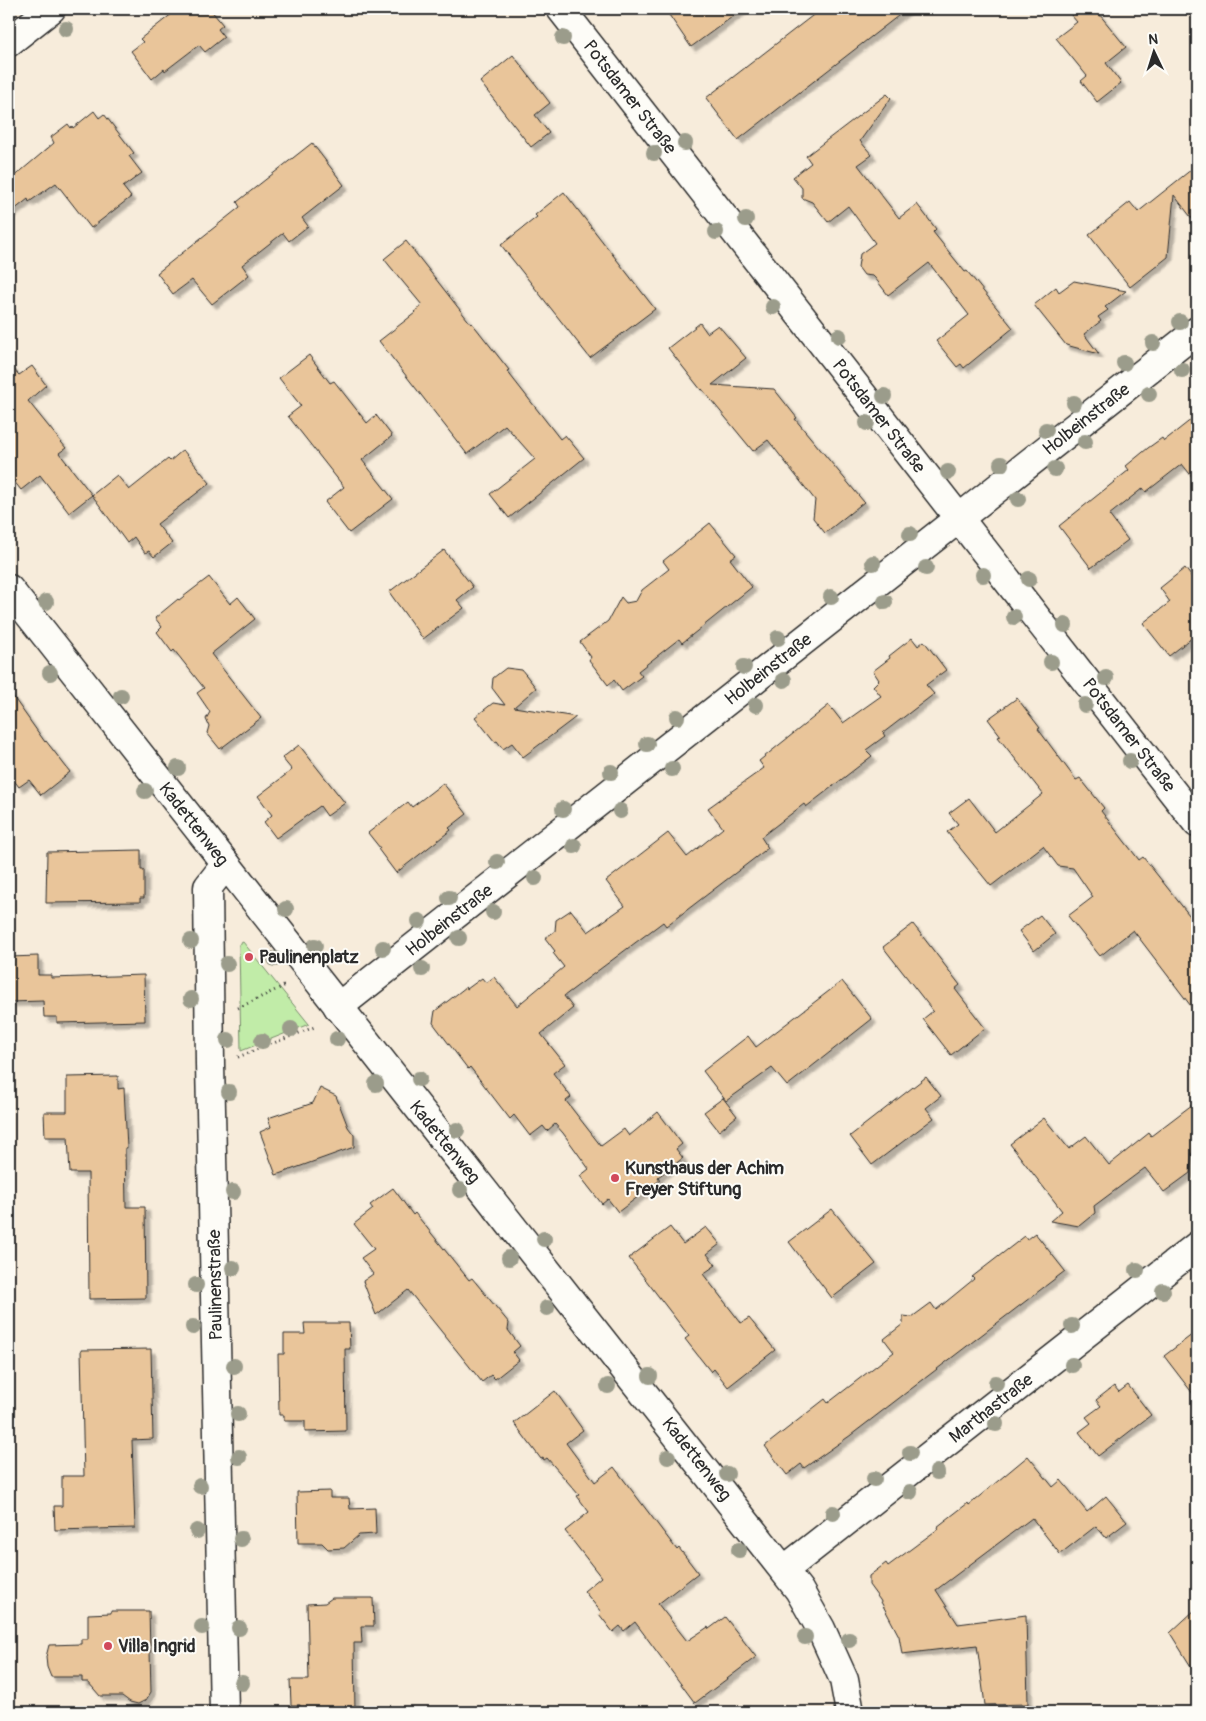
<svg xmlns="http://www.w3.org/2000/svg" width="1206" height="1721" viewBox="0 0 1206 1721" font-family="Pangolin,sans-serif">
<style>
.green{fill:#c1eca8;stroke:#768c6a}
.building{fill:#e9c59a;stroke:#2b2b2b;filter:url(#shadow)}
.lines{fill:none;stroke-linecap:round;stroke-linejoin:round}
.street-casing{stroke:#2b2b2b;stroke-width:31}
.secondary-casing{stroke:#2b2b2b;stroke-width:31}
.path{stroke:#2b2b2b;stroke-width:3;stroke-dasharray:1 4;stroke-linecap:butt}
.street{stroke:#fdfcf7;stroke-width:28}
.secondary{stroke:#fdfcf7;stroke-width:28}
.tree{fill:#9b9c8b}
.poi-dot{fill:#d1495b;stroke:#fdfcf7;stroke-width:2}
.labels{text-anchor:middle;stroke-width:4;stroke-linejoin:round;paint-order:stroke}
.street-label{font-size:18px;fill:#2b2b2b;stroke:#fdfcf7}
.poi-label{font-size:18px;font-weight:bold;fill:#2b2b2b;stroke:#fdfcf7;text-anchor:start}
</style>
<defs>
<filter id="shadow"><feDropShadow dx="4.5" dy="4.5" stdDeviation="1" flood-color="#0004"/></filter>
</defs>
<rect width="100%" height="100%" fill="#f7ecdb"/>
<filter id="ink" filterUnits="userSpaceOnUse"><feTurbulence type="fractalNoise" baseFrequency=".02" numOctaves="2"/><feDisplacementMap in="SourceGraphic" scale="10" xChannelSelector="R" yChannelSelector="G"/><feConvolveMatrix kernelMatrix="1 2 1 2 8 2 1 2 1" color-interpolation-filters="sRGB"/></filter>
<g filter="url(#ink)">
<polygon class="green" points="243,942 309,1024 241,1051 239,944"/>
<g class="building">
<polygon points="178,9 210,9 223,25 218,29 224,37 205,52 199,45 165,71 164,69 152,79 131,51 143,42 140,39"/>
<polygon points="665,9 743,9 691,47"/>
<polygon points="821,9 907,9 738,140 706,98"/>
<polygon points="1066,9 1095,9 1126,47 1106,63 1121,83 1097,102 1081,81 1087,76 1056,38 1077,22"/>
<polygon points="513,55 550,103 535,115 549,133 531,147 480,82"/>
<polygon points="887,94 891,98 860,141 872,155 858,165 899,218 917,204 936,229 933,232 965,272 967,271 1013,328 964,368 961,364 957,367 936,341 969,315 929,263 888,295 875,278 873,276 864,275 858,267 860,254 875,243 848,206 828,222 812,202 802,198 802,188 793,177 811,163 806,156"/>
<polygon points="94,111 99,118 104,114 134,153 129,156 142,173 123,187 131,197 91,228 56,183 29,202 28,199 9,214 9,180 22,170 54,143 51,137 68,124 71,128 72,126 73,128"/>
<polygon points="312,143 344,185 302,218 308,226 289,241 283,233 242,265 249,275 212,304 192,280 173,294 157,273 240,207 237,202"/>
<polygon points="1197,165 1197,225 1174,195 1168,257 1130,287 1089,235 1130,202 1138,212"/>
<polygon points="564,192 655,309 590,358 501,245 537,217 535,215"/>
<polygon points="406,241 471,324 472,323 509,370 507,371 560,439 565,435 584,458 509,518 490,494 535,459 505,425 467,454 379,341 415,313 414,312 422,305 384,259"/>
<polygon points="1074,281 1126,291 1105,307 1108,310 1098,317 1101,321 1084,334 1099,354 1066,345 1034,305 1056,287 1059,292"/>
<polygon points="700,323 707,333 718,325 746,358 712,385 774,389 797,418 795,419 864,502 825,533 813,518 815,500 768,440 753,451 702,389 701,390 668,348"/>
<polygon points="309,355 330,383 334,381 367,423 376,415 392,436 362,460 393,499 349,533 325,502 344,487 288,416 301,406 279,378"/>
<polygon points="9,364 19,375 32,366 46,385 28,401 66,448 59,453 92,495 69,513 40,475 21,490 9,475"/>
<polygon points="1197,415 1197,483 1182,464 1146,492 1143,488 1109,515 1128,540 1091,568 1059,526 1129,470 1126,466 1148,448 1162,438 1164,441"/>
<polygon points="183,450 210,483 157,524 172,543 154,557 149,551 145,553 134,537 127,543 92,495 117,475 129,490 168,459 170,461"/>
<polygon points="710,523 736,555 730,559 752,587 682,643 679,639 638,671 642,676 622,691 614,680 608,685 589,660 591,657 580,642 608,621 621,597 626,603 636,601 642,590 669,569 663,561"/>
<polygon points="444,550 473,587 457,600 464,608 423,639 389,592"/>
<polygon points="1185,568 1197,584 1197,634 1169,656 1143,623 1170,602 1160,588"/>
<polygon points="209,577 230,604 238,597 255,619 211,654 261,718 220,749 207,733 209,726 206,719 210,712 197,693 204,688 174,650 172,652 157,632 162,627 155,618 178,599 179,600"/>
<polygon points="912,638 918,646 924,641 946,670 926,685 934,694 883,733 885,736 866,750 872,756 806,807 804,804 761,837 768,848 666,926 663,922 564,996 573,1008 541,1034 565,1064 553,1073 571,1097 566,1101 601,1146 624,1129 629,1136 658,1112 682,1144 676,1149 683,1158 658,1177 660,1180 618,1212 608,1199 602,1204 580,1176 589,1169 563,1133 555,1124 547,1131 543,1126 530,1136 514,1115 510,1119 470,1067 468,1069 433,1023 435,1011 466,987 467,989 482,978 486,983 494,977 517,1006 564,967 553,953 555,951 545,938 555,931 556,920 571,910 588,932 625,906 606,881 668,833 687,857 723,828 708,808 764,768 759,761 829,705 843,723 881,696 873,686 879,680 873,671 890,658 889,656"/>
<polygon points="506,668 522,670 536,688 514,707 576,717 523,757 512,743 503,749 497,741 495,742 475,717 493,703 505,705 492,688 493,678"/>
<polygon points="9,691 45,742 46,741 70,772 41,795 29,780 19,787 9,774"/>
<polygon points="1017,698 1040,728 1038,729 1076,780 1080,778 1104,808 1101,811 1139,860 1143,857 1197,925 1197,1014 1133,930 1100,956 1068,916 1093,897 1073,868 1058,866 1043,846 991,886 947,832 958,824 949,813 969,798 995,832 1043,794 998,737 1001,736 988,719"/>
<polygon points="299,745 345,803 327,816 320,806 276,838 264,822 272,815 258,796 292,770 282,758"/>
<polygon points="443,783 467,814 449,828 451,830 396,873 378,849 380,848 368,833 408,802 412,807"/>
<polygon points="141,850 141,870 144,870 144,898 140,898 140,902 46,903 47,852"/>
<polygon points="1040,915 1055,934 1034,951 1019,931"/>
<polygon points="913,924 960,985 955,989 985,1028 951,1055 923,1019 933,1011 883,947"/>
<polygon points="38,956 38,975 51,975 51,978 144,975 145,1021 57,1023 57,1017 44,1017 43,1001 9,1002 9,957"/>
<polygon points="842,981 872,1019 787,1086 772,1068 726,1101 703,1071 748,1036 756,1047"/>
<polygon points="118,1076 118,1089 124,1088 127,1148 125,1148 126,1207 145,1207 146,1298 89,1299 88,1173 70,1173 68,1137 45,1137 44,1112 67,1112 67,1077"/>
<polygon points="926,1077 941,1096 926,1108 934,1118 872,1165 850,1136"/>
<polygon points="320,1088 336,1096 348,1127 354,1135 354,1147 276,1175 260,1132 271,1127 268,1118 313,1103"/>
<polygon points="723,1098 737,1116 719,1131 704,1112"/>
<polygon points="1197,1101 1197,1149 1192,1153 1190,1173 1164,1192 1145,1168 1094,1206 1095,1213 1079,1226 1050,1221 1062,1211 1010,1144 1044,1118 1069,1149 1086,1136 1109,1165 1149,1133 1151,1136"/>
<polygon points="393,1188 413,1215 415,1213 469,1280 472,1278 509,1323 508,1330 520,1346 513,1352 519,1360 495,1379 491,1375 482,1382 408,1290 376,1315 363,1281 373,1274 361,1258 374,1249 354,1224 373,1209 370,1205"/>
<polygon points="832,1209 876,1264 832,1298 789,1242"/>
<polygon points="670,1227 683,1244 706,1227 720,1244 707,1254 716,1265 703,1274 741,1323 749,1318 775,1350 728,1387 714,1369 711,1372 685,1339 689,1336 629,1258"/>
<polygon points="1035,1233 1065,1271 851,1435 804,1468 801,1464 787,1475 765,1446 825,1399 828,1403 894,1352 884,1339 903,1324 903,1316 912,1317 931,1303 936,1310 974,1279 972,1277 1025,1236 1027,1239"/>
<polygon points="304,1323 349,1323 350,1349 345,1349 346,1431 305,1432 305,1421 284,1421 284,1415 279,1415 278,1354 284,1354 284,1334 305,1334"/>
<polygon points="1197,1331 1197,1399 1164,1356"/>
<polygon points="151,1349 153,1439 132,1440 135,1528 55,1530 54,1506 62,1506 62,1476 84,1476 81,1350"/>
<polygon points="1128,1385 1151,1415 1098,1456 1079,1432 1091,1423 1086,1417 1101,1406 1096,1400 1114,1386 1119,1392"/>
<polygon points="555,1391 583,1430 566,1443 595,1482 614,1467 677,1550 679,1548 698,1573 658,1604 687,1641 708,1627 709,1629 725,1617 756,1657 695,1703 635,1622 624,1631 620,1626 613,1632 599,1614 601,1612 584,1591 601,1577 565,1531 589,1512 577,1496 579,1495 547,1458 544,1460 543,1458 541,1459 514,1423"/>
<polygon points="1028,1456 1053,1487 1061,1480 1087,1512 1106,1496 1127,1522 1106,1538 1096,1526 1060,1554 1032,1518 936,1590 958,1624 1026,1615 1028,1704 985,1705 977,1645 902,1654 899,1636 880,1600 869,1585 869,1576 886,1563 888,1566 938,1529 937,1527 968,1503 969,1505"/>
<polygon points="330,1491 330,1498 349,1498 350,1509 375,1508 376,1534 359,1535 344,1548 328,1549 322,1543 298,1543 297,1492"/>
<polygon points="332,1598 373,1598 374,1626 361,1626 362,1643 354,1643 355,1712 300,1712 300,1705 291,1705 290,1680 309,1680 307,1604 325,1603"/>
<polygon points="1197,1608 1197,1676 1170,1633"/>
<polygon points="111,1611 149,1611 151,1692 146,1700 138,1704 130,1702 122,1696 100,1696 88,1682 82,1682 82,1677 51,1677 47,1667 46,1657 49,1645 81,1644 81,1639 88,1639 88,1614 111,1613"/>
</g>
<g class="lines">
<defs>
<g id="street">
<polyline points="561,9 1197,823"/>
<polyline points="9,589 799,1590 821,1629 844,1680 850,1712"/>
<polyline points="338,1007 1197,331"/>
<polyline points="784,1570 1197,1246"/>
<polyline points="224,1712 210,1064 208,887 226,864"/>
</g>
<polyline id="secondary" points="9,42 51,9"/>
</defs>
<use href="#street" class="street-casing"/>
<use href="#secondary" class="secondary-casing"/>
<g class="path">
<polyline points="238,1008 286,985"/>
<polyline points="238,1057 317,1026"/>
</g>
<use href="#street" class="street"/>
<use href="#secondary" class="secondary"/>
</g>
<g class="tree">
<circle cx="66" cy="29" r="8"/>
<circle cx="563" cy="38" r="8"/>
<circle cx="685" cy="143" r="8"/>
<circle cx="654" cy="153" r="8"/>
<circle cx="746" cy="219" r="8"/>
<circle cx="716" cy="232" r="8"/>
<circle cx="773" cy="307" r="8"/>
<circle cx="1180" cy="322" r="8"/>
<circle cx="839" cy="336" r="8"/>
<circle cx="1153" cy="343" r="8"/>
<circle cx="1124" cy="363" r="8"/>
<circle cx="1182" cy="370" r="8"/>
<circle cx="1149" cy="394" r="8"/>
<circle cx="884" cy="396" r="8"/>
<circle cx="1074" cy="403" r="8"/>
<circle cx="867" cy="423" r="8"/>
<circle cx="1046" cy="430" r="8"/>
<circle cx="1085" cy="442" r="8"/>
<circle cx="1001" cy="464" r="8"/>
<circle cx="1055" cy="469" r="8"/>
<circle cx="948" cy="472" r="8"/>
<circle cx="1018" cy="499" r="8"/>
<circle cx="910" cy="534" r="8"/>
<circle cx="873" cy="563" r="8"/>
<circle cx="926" cy="568" r="8"/>
<circle cx="983" cy="575" r="8"/>
<circle cx="1029" cy="579" r="8"/>
<circle cx="831" cy="597" r="8"/>
<circle cx="46" cy="602" r="8"/>
<circle cx="885" cy="602" r="8"/>
<circle cx="1014" cy="617" r="8"/>
<circle cx="1065" cy="625" r="8"/>
<circle cx="778" cy="638" r="8"/>
<circle cx="1051" cy="662" r="8"/>
<circle cx="744" cy="667" r="8"/>
<circle cx="50" cy="673" r="8"/>
<circle cx="1106" cy="678" r="8"/>
<circle cx="784" cy="680" r="8"/>
<circle cx="121" cy="696" r="8"/>
<circle cx="756" cy="705" r="8"/>
<circle cx="1085" cy="705" r="8"/>
<circle cx="677" cy="717" r="8"/>
<circle cx="647" cy="744" r="8"/>
<circle cx="1130" cy="761" r="8"/>
<circle cx="178" cy="768" r="8"/>
<circle cx="672" cy="769" r="8"/>
<circle cx="611" cy="772" r="8"/>
<circle cx="145" cy="791" r="8"/>
<circle cx="563" cy="809" r="8"/>
<circle cx="620" cy="811" r="8"/>
<circle cx="574" cy="846" r="8"/>
<circle cx="497" cy="862" r="8"/>
<circle cx="535" cy="878" r="8"/>
<circle cx="449" cy="898" r="8"/>
<circle cx="286" cy="909" r="8"/>
<circle cx="493" cy="912" r="8"/>
<circle cx="419" cy="921" r="8"/>
<circle cx="459" cy="938" r="8"/>
<circle cx="191" cy="941" r="8"/>
<circle cx="315" cy="946" r="8"/>
<circle cx="383" cy="948" r="8"/>
<circle cx="275" cy="959" r="8"/>
<circle cx="227" cy="964" r="8"/>
<circle cx="422" cy="969" r="8"/>
<circle cx="191" cy="999" r="8"/>
<circle cx="291" cy="1029" r="8"/>
<circle cx="337" cy="1039" r="8"/>
<circle cx="228" cy="1040" r="8"/>
<circle cx="262" cy="1041" r="8"/>
<circle cx="419" cy="1079" r="8"/>
<circle cx="376" cy="1084" r="8"/>
<circle cx="229" cy="1092" r="8"/>
<circle cx="457" cy="1130" r="8"/>
<circle cx="460" cy="1190" r="8"/>
<circle cx="233" cy="1192" r="8"/>
<circle cx="544" cy="1239" r="8"/>
<circle cx="509" cy="1258" r="8"/>
<circle cx="233" cy="1268" r="8"/>
<circle cx="1137" cy="1270" r="8"/>
<circle cx="196" cy="1285" r="8"/>
<circle cx="1163" cy="1291" r="8"/>
<circle cx="547" cy="1308" r="8"/>
<circle cx="1072" cy="1326" r="8"/>
<circle cx="193" cy="1327" r="8"/>
<circle cx="1072" cy="1365" r="8"/>
<circle cx="234" cy="1366" r="8"/>
<circle cx="650" cy="1376" r="8"/>
<circle cx="996" cy="1383" r="8"/>
<circle cx="608" cy="1386" r="8"/>
<circle cx="238" cy="1414" r="8"/>
<circle cx="996" cy="1424" r="8"/>
<circle cx="910" cy="1453" r="8"/>
<circle cx="239" cy="1457" r="8"/>
<circle cx="668" cy="1457" r="8"/>
<circle cx="937" cy="1472" r="8"/>
<circle cx="727" cy="1474" r="8"/>
<circle cx="874" cy="1479" r="8"/>
<circle cx="200" cy="1486" r="8"/>
<circle cx="910" cy="1492" r="8"/>
<circle cx="833" cy="1513" r="8"/>
<circle cx="197" cy="1531" r="8"/>
<circle cx="241" cy="1539" r="8"/>
<circle cx="739" cy="1550" r="8"/>
<circle cx="202" cy="1627" r="8"/>
<circle cx="239" cy="1628" r="8"/>
<circle cx="805" cy="1637" r="8"/>
<circle cx="849" cy="1640" r="8"/>
<circle cx="242" cy="1683" r="8"/>
</g>
</g>
<g class="poi-dot">
<circle cx="249" cy="957" r="5"/>
<circle cx="615" cy="1178" r="5"/>
<circle cx="108" cy="1646" r="5"/>
</g>
<g class="labels">
<g class="street-label">
<text transform="translate(630 97) rotate(52)" y="6">Potsdamer Straße</text>
<text transform="translate(879 416) rotate(52)" y="6">Potsdamer Straße</text>
<text transform="translate(1086 419) rotate(-38)" y="6">Holbeinstraße</text>
<text transform="translate(768 669) rotate(-38)" y="6">Holbeinstraße</text>
<text transform="translate(1129 735) rotate(52)" y="6">Potsdamer Straße</text>
<text transform="translate(194 824) rotate(52)" y="6">Kadettenweg</text>
<text transform="translate(449 920) rotate(-38)" y="6">Holbeinstraße</text>
<text transform="translate(445 1142) rotate(51)" y="6">Kadettenweg</text>
<text transform="translate(215 1285) rotate(-91)" y="6">Paulinenstraße</text>
<text transform="translate(991 1408) rotate(-38)" y="6">Marthastraße</text>
<text transform="translate(697 1459) rotate(52)" y="6">Kadettenweg</text>
</g>
<g class="poi-label">
<text x="259" y="963">Paulinenplatz</text>
<text x="625" y="1174">Kunsthaus der Achim<tspan x="625" dy="21">Freyer Stiftung</tspan></text>
<text x="118" y="1652">Villa Ingrid</text>
</g>
</g>
<rect width="1206" height="1721" fill="none" stroke="#fdfcf7" stroke-width="30"/>
<rect x="15" y="15" width="1176" height="1691" fill="none" stroke="#2b2b2b" stroke-width="2" filter="url(#ink)"/>
<g transform="translate(1154 52) rotate(356)" stroke="#fdfcf7" stroke-width="4" paint-order="stroke">
<path d="M0-4L9 19L0 12L-9 19Z" fill="#2b2b2b"/>
<text y="-8" font-size="14" font-weight="bold" text-anchor="middle" fill="#2b2b2b">N</text>
</g>
</svg>
